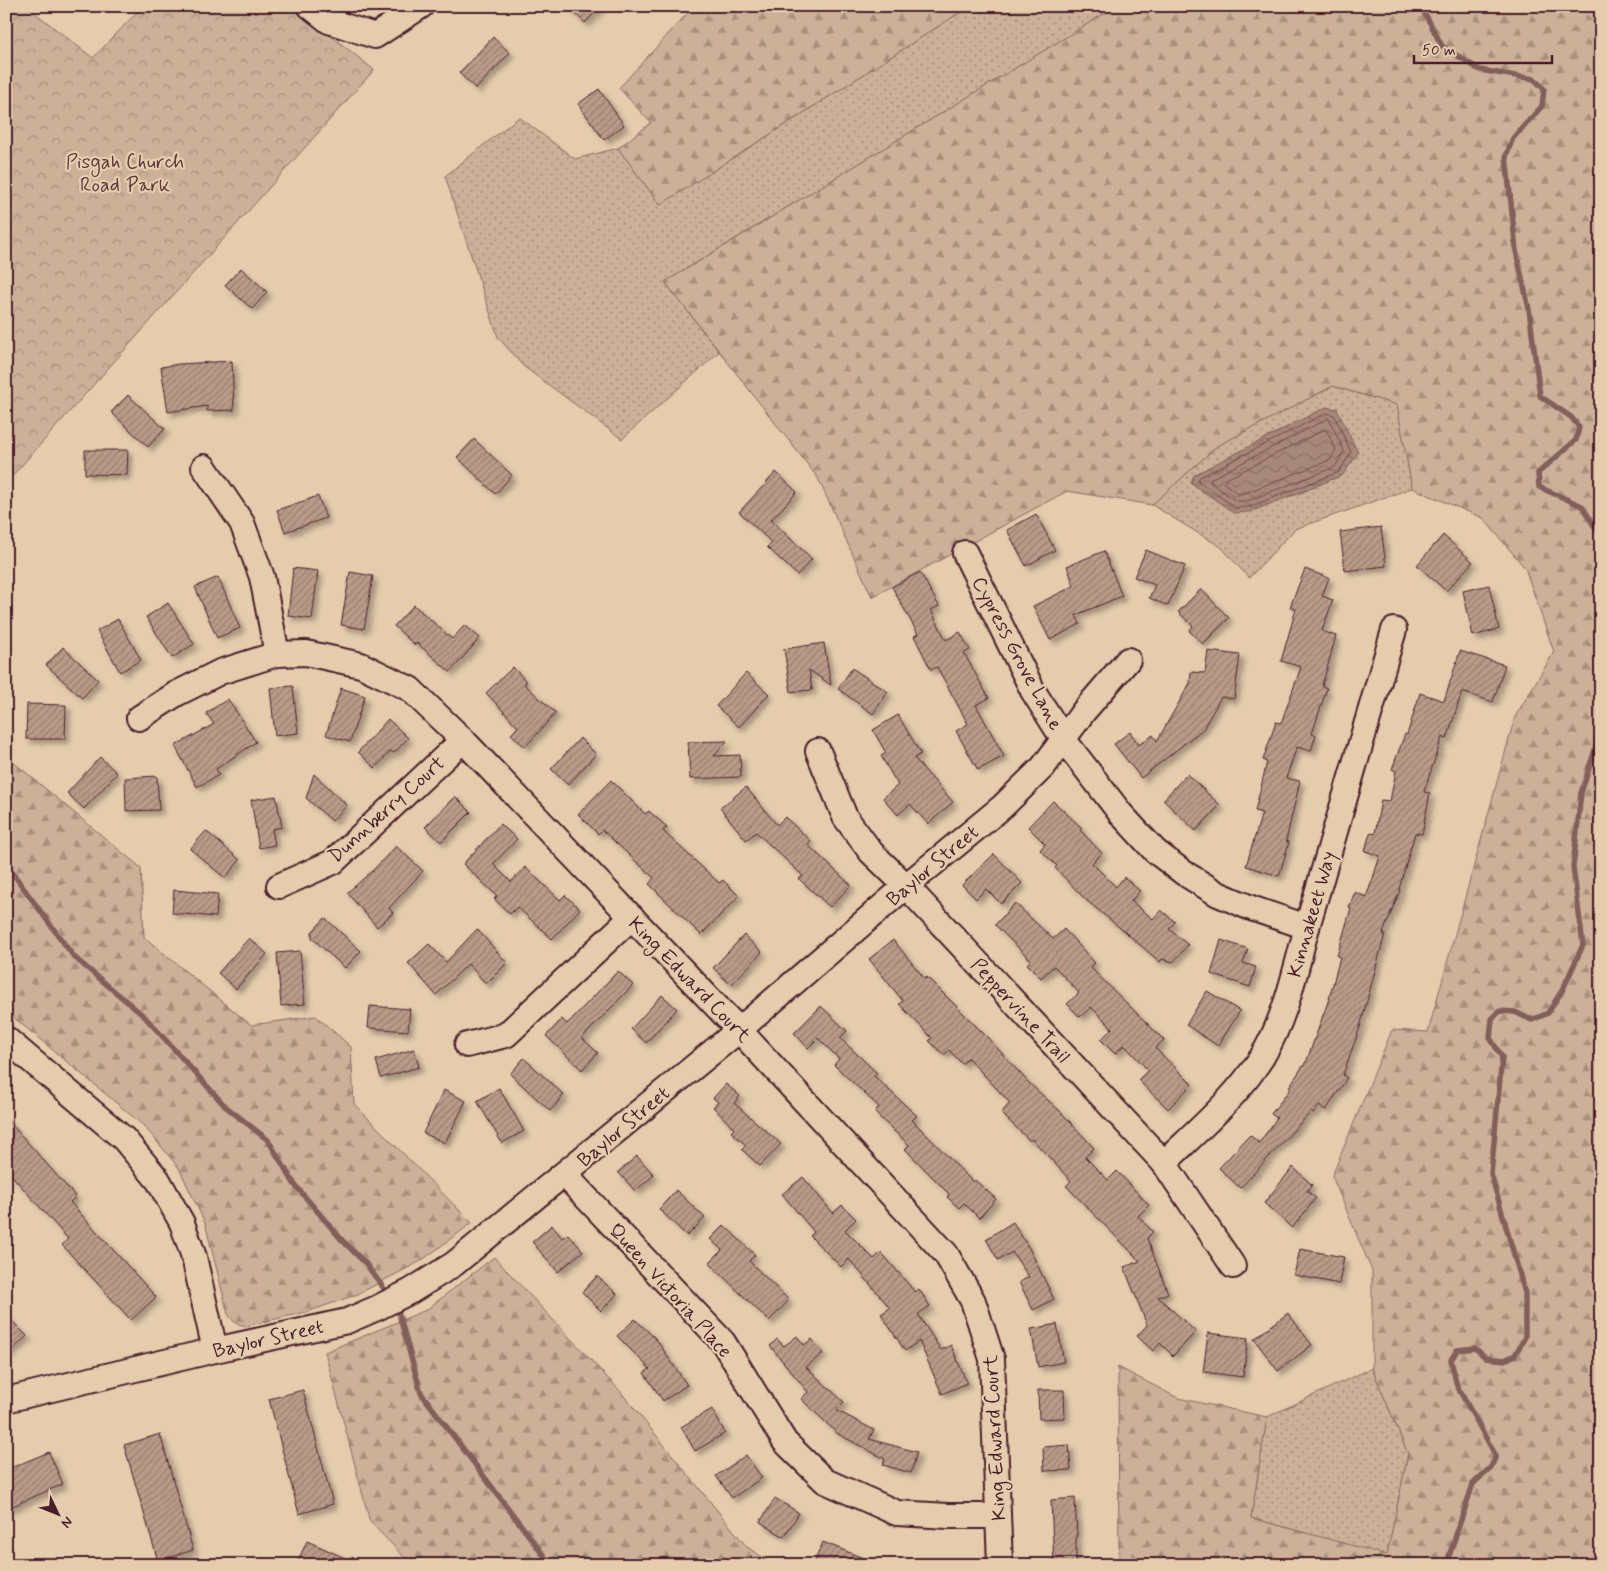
<svg xmlns="http://www.w3.org/2000/svg" width="1607" height="1571" viewBox="0 0 1607 1571" font-family="Mynerve,sans-serif">
<style>
.grass{fill:url(#grass-dots);stroke:#8b6862;fill-rule:evenodd}
.forest{fill:url(#forest-firs);stroke:#8b6862}
.park{fill:url(#park-crowns);stroke:#8b6862}
.water{fill:url(#water-waves);stroke:#825e5a}
.lines{fill:none;stroke-linecap:round;stroke-linejoin:round}
.shore{stroke:#70494b;stroke-width:1}
.stream{stroke:#825e5a;stroke-width:5.5}
.building{fill:url(#building-hatch);stroke:#4a1f2b;filter:url(#shadow)}
.minor-casing{stroke:#4a1f2b;stroke-width:28}
.minor{stroke:#e5ccad;stroke-width:24}
.labels{text-anchor:middle;stroke-width:4.5;stroke-linejoin:round;paint-order:stroke}
.park-label{font-size:20px;fill:#5e353b;stroke:#e5ccad}
.street-label{font-size:20px;fill:#4a1f2b;stroke:#e5ccad}
</style>
<defs>
<pattern id="grass-dots" width="8" height="8" patternUnits="userSpaceOnUse" patternTransform="scale(1.25)"><rect width="8" height="8" fill="#ccb098"/><path d="M2 2h.1M6 6h.1" fill="none" stroke="#a88f7c" stroke-width="1.8" stroke-linecap="round"/></pattern>
<pattern id="forest-firs" width="22" height="20" patternUnits="userSpaceOnUse" patternTransform="scale(1.25)"><rect width="22" height="20" fill="#ccb098"/><path d="M5 1l3.5 6h-7zM16 11l3.5 6h-7z" fill="#a88f7c"/></pattern>
<pattern id="park-crowns" width="20" height="18" patternUnits="userSpaceOnUse" patternTransform="scale(1.25)"><rect width="20" height="18" fill="#ccb098"/><path d="M2 6a3 3 0 1 1 6 0M12 15a3 3 0 1 1 6 0" fill="none" stroke="#a88f7c"/></pattern>
<pattern id="water-waves" width="16" height="10" patternUnits="userSpaceOnUse" patternTransform="scale(1.25)"><rect width="16" height="10" fill="#a8887a"/><path d="M0 5q4-4 8 0t8 0" fill="none" stroke="#8b6f64"/></pattern>
<pattern id="building-hatch" width="6" height="6" patternUnits="userSpaceOnUse" patternTransform="scale(1.25)"><rect width="6" height="6" fill="#ba9b89"/><path d="M-1 1l2-2M0 6l6-6M5 7l2-2" fill="none" stroke="#997e70"/></pattern>
<filter id="shadow"><feDropShadow dx="4.5" dy="4.5" stdDeviation="2.5" flood-color="#0004"/></filter>
</defs>
<rect width="100%" height="100%" fill="#e5ccad"/>
<filter id="ink" filterUnits="userSpaceOnUse"><feTurbulence type="fractalNoise" baseFrequency=".02" numOctaves="2"/><feDisplacementMap in="SourceGraphic" scale="10" xChannelSelector="R" yChannelSelector="G"/><feConvolveMatrix kernelMatrix="1 2 1 2 8 2 1 2 1" color-interpolation-filters="sRGB"/></filter>
<g filter="url(#ink)">
<g class="grass">
<polygon points="970,6 1117,6 665,282 719,352 622,439 523,366 498,337 445,176 519,117 575,159 618,148 660,205"/>
<path d="M1333,386L1397,405L1412,488L1295,529L1249,578L1221,547L1152,505L1217,446ZM1326,408L1337,409L1342,475L1296,495L1278,499L1191,483L1194,475Z"/>
<polygon points="1372,1368 1408,1454 1387,1556 1251,1518 1267,1417"/>
</g>
<g class="forest">
<polygon points="694,6 789,6 795,12 801,6 970,6 660,205 618,148 651,123 619,88"/>
<polygon points="1117,6 1601,6 1601,1565 1298,1565 1293,1562 1119,1565 1118,1367 1178,1398 1267,1417 1251,1518 1387,1555 1408,1454 1372,1368 1372,1271 1332,1176 1392,1030 1428,1032 1515,717 1554,652 1525,568 1483,518 1412,488 1397,405 1333,386 1217,446 1152,505 1067,491 872,597 818,478 665,282"/>
<polygon points="6,756 141,868 144,937 251,1025 316,1016 351,1047 354,1104 472,1223 421,1261 358,1294 310,1311 246,1326 235,1323 228,1314 205,1223 179,1168 144,1126 6,1011"/>
<polygon points="494,1257 620,1391 747,1547 774,1565 412,1565 370,1522 325,1352 426,1310"/>
</g>
<polygon class="park" points="6,6 26,6 93,58 143,6 294,6 374,70 6,483"/>
<polygon class="water" points="1326,407 1337,409 1358,453 1343,475 1250,512 1234,513 1191,483 1194,475"/>
<g class="lines">
<g class="shore">
<polygon points="1327,413 1334,415 1351,452 1339,472 1249,507 1236,508 1198,481 1199,478"/>
<polygon points="1328,419 1330,421 1344,451 1335,467 1247,501 1236,501 1210,482 1211,479"/>
<polygon points="1324,430 1327,431 1336,450 1330,460 1245,493 1238,494 1224,483 1225,480"/>
</g>
<g class="stream">
<polyline points="1421,6 1442,46 1480,70 1534,79 1544,89 1542,106 1513,138 1506,156 1516,251 1529,309 1540,396 1571,417 1579,427 1576,440 1538,473 1539,487 1582,506 1601,537"/>
<polyline points="6,864 74,957 145,1017 225,1106 268,1140 295,1185 341,1239 366,1264 385,1290"/>
<polyline points="399,1314 421,1393 551,1565"/>
<polyline points="1446,1565 1473,1484 1491,1467 1496,1456 1457,1386 1451,1360 1457,1350 1475,1348 1486,1358 1505,1360 1515,1355 1525,1337 1525,1293 1491,1174 1502,1057 1490,1038 1492,1019 1500,1011 1515,1012 1532,1020 1548,1013 1563,989 1583,945 1573,867 1581,793 1601,731"/>
</g>
</g>
<g class="building">
<polygon points="567,6 601,6 585,23"/>
<polygon points="493,37 510,53 476,89 459,73"/>
<polygon points="599,89 624,125 604,140 578,104"/>
<polygon points="241,268 267,292 252,309 225,285"/>
<polygon points="232,361 234,410 207,411 207,406 168,412 161,367 179,364"/>
<polygon points="128,395 165,429 148,447 111,412"/>
<polygon points="474,439 512,475 495,494 457,457"/>
<polygon points="85,450 128,450 127,475 85,474"/>
<polygon points="776,472 797,492 771,520 812,559 797,575 767,547 772,543 739,512"/>
<polygon points="318,496 326,518 285,532 277,510"/>
<polygon points="1036,514 1055,550 1026,566 1007,530"/>
<polygon points="1381,527 1386,566 1345,571 1340,532"/>
<polygon points="1443,535 1473,562 1446,591 1417,565"/>
<polygon points="1146,550 1185,566 1168,606 1149,598 1155,585 1134,577"/>
<polygon points="1104,551 1122,596 1076,615 1080,624 1050,640 1033,606 1074,586 1067,566"/>
<polygon points="293,568 318,571 312,619 288,616"/>
<polygon points="1305,569 1329,578 1322,596 1333,600 1322,631 1336,636 1322,686 1327,688 1312,734 1316,735 1311,751 1297,747 1286,778 1300,781 1286,841 1289,842 1279,876 1246,866 1262,813 1255,811 1267,762 1263,760 1276,722 1281,723 1301,667 1281,661 1296,609 1290,607"/>
<polygon points="350,572 373,576 364,629 341,625"/>
<polygon points="920,572 939,606 931,610 946,640 960,632 970,650 964,653 989,698 976,705 1004,756 978,770 956,731 968,724 937,667 931,670 914,636 918,634 892,587"/>
<polygon points="218,577 240,628 217,638 195,587"/>
<polygon points="1489,585 1499,629 1473,636 1463,591"/>
<polygon points="1201,589 1229,618 1203,644 1189,631 1193,626 1178,612"/>
<polygon points="168,603 194,644 172,658 146,617"/>
<polygon points="414,605 452,639 465,625 480,638 450,672 417,643 415,645 394,626"/>
<polygon points="118,619 141,660 120,672 97,631"/>
<polygon points="824,643 831,685 809,670 812,690 791,692 784,649"/>
<polygon points="63,647 98,680 82,698 46,665"/>
<polygon points="1208,651 1240,655 1234,699 1221,697 1203,729 1141,778 1114,744 1130,732 1139,745 1153,735 1157,741 1190,683 1191,672 1205,673"/>
<polygon points="1460,651 1505,665 1493,702 1462,692 1447,739 1442,737 1424,792 1430,793 1422,834 1415,833 1399,889 1400,890 1383,933 1385,934 1360,1027 1343,1075 1347,1078 1326,1110 1319,1106 1313,1114 1311,1112 1240,1188 1219,1168 1250,1135 1259,1143 1277,1118 1271,1114 1291,1088 1289,1087 1307,1060 1329,999 1340,957 1337,956 1351,908 1349,907 1355,892 1366,897 1372,881 1380,856 1365,851 1370,833 1375,834 1381,800 1390,801 1396,771 1392,769 1405,734 1407,735 1420,693 1444,701"/>
<polygon points="513,667 527,682 524,684 556,713 525,747 511,734 518,727 486,693"/>
<polygon points="852,668 888,692 873,714 838,689"/>
<polygon points="746,673 769,694 739,727 716,706"/>
<polygon points="293,686 298,733 275,736 270,688"/>
<polygon points="341,688 365,696 350,742 326,735"/>
<polygon points="228,699 256,742 216,769 219,775 197,787 175,746 214,724 206,713"/>
<polygon points="27,704 66,705 65,739 26,739"/>
<polygon points="898,715 921,754 914,758 953,802 928,824 910,804 898,815 883,798 898,785 881,756 886,753 873,730"/>
<polygon points="388,719 408,738 394,753 391,751 375,768 358,752"/>
<polygon points="580,738 596,754 568,785 551,769"/>
<polygon points="727,741 714,756 740,755 741,777 690,779 688,742"/>
<polygon points="100,757 117,773 84,809 67,793"/>
<polygon points="314,774 347,805 332,821 306,798"/>
<polygon points="1187,774 1220,805 1196,831 1163,800"/>
<polygon points="157,776 159,810 126,811 125,778"/>
<polygon points="611,780 645,814 649,811 667,827 663,831 719,883 723,880 739,896 701,935 649,884 654,878 602,830 598,834 578,814"/>
<polygon points="746,787 777,825 785,817 811,841 808,845 851,885 830,907 799,879 803,876 756,832 746,840 720,808"/>
<polygon points="276,796 282,827 272,829 275,845 259,848 251,800"/>
<polygon points="455,796 471,812 441,842 425,827"/>
<polygon points="1053,801 1082,828 1080,830 1102,853 1092,863 1116,887 1124,877 1140,891 1131,901 1153,919 1161,910 1175,922 1169,929 1188,945 1173,962 1162,959 1160,962 1126,933 1086,900 1055,868 1057,866 1040,850 1045,844 1028,827"/>
<polygon points="500,824 517,839 493,864 511,882 525,867 560,900 565,895 580,909 552,939 517,907 510,914 494,899 497,896 463,864"/>
<polygon points="206,831 240,860 225,878 190,849"/>
<polygon points="396,846 423,871 389,908 393,913 377,927 347,893 372,871"/>
<polygon points="994,854 1022,883 1001,904 986,889 976,899 962,885"/>
<polygon points="174,890 218,894 216,917 172,913"/>
<polygon points="1015,903 1053,939 1064,929 1095,963 1090,967 1164,1040 1155,1048 1192,1084 1168,1109 1138,1080 1148,1070 1124,1045 1115,1054 1101,1040 1112,1028 1091,1007 1080,1017 1067,1004 1079,993 1054,966 1041,978 1027,964 1031,960 995,925"/>
<polygon points="325,918 361,951 345,968 312,938 312,932"/>
<polygon points="477,929 507,963 486,984 468,964 436,995 408,963 429,944 446,962"/>
<polygon points="744,935 762,952 731,985 713,968"/>
<polygon points="249,938 267,954 236,989 218,973"/>
<polygon points="893,940 925,979 927,977 988,1038 1029,1083 1059,1110 1094,1148 1085,1157 1108,1180 1117,1171 1149,1205 1138,1216 1153,1232 1147,1238 1168,1293 1158,1297 1196,1332 1173,1356 1160,1343 1153,1351 1137,1336 1147,1325 1124,1267 1140,1261 1066,1186 1071,1181 1032,1139 1030,1141 1001,1113 1010,1103 968,1058 962,1064 949,1050 944,1055 929,1041 932,1038 899,1004 903,1001 869,959"/>
<polygon points="1221,940 1248,949 1243,963 1256,967 1250,987 1211,974"/>
<polygon points="300,951 305,1004 281,1006 277,953"/>
<polygon points="618,971 633,985 582,1038 598,1053 582,1070 546,1036 562,1019 567,1024"/>
<polygon points="1207,991 1240,1011 1218,1046 1186,1025"/>
<polygon points="662,995 677,1009 646,1043 631,1029"/>
<polygon points="370,1006 410,1009 408,1031 368,1028"/>
<polygon points="821,1006 847,1031 840,1038 877,1073 874,1076 917,1116 912,1120 973,1182 975,1180 996,1199 979,1218 964,1203 959,1208 947,1197 949,1194 905,1149 909,1145 874,1112 879,1107 834,1065 839,1059 818,1038 808,1048 794,1033"/>
<polygon points="414,1049 419,1067 381,1078 376,1060"/>
<polygon points="524,1058 564,1095 550,1111 510,1074"/>
<polygon points="726,1084 740,1096 734,1103 781,1144 760,1166 742,1150 746,1145 731,1132 734,1129 713,1107 718,1102 713,1098"/>
<polygon points="499,1088 524,1131 502,1143 477,1101"/>
<polygon points="444,1090 466,1101 445,1143 423,1133"/>
<polygon points="6,1118 76,1197 70,1202 156,1297 131,1320 62,1245 68,1239 6,1169"/>
<polygon points="637,1156 654,1175 635,1191 618,1172"/>
<polygon points="1293,1167 1312,1185 1307,1191 1316,1198 1292,1228 1264,1203"/>
<polygon points="803,1177 833,1213 842,1205 856,1219 845,1230 874,1259 881,1252 915,1292 919,1289 930,1306 918,1314 941,1350 951,1345 967,1383 942,1394 919,1341 905,1351 881,1314 890,1308 849,1259 841,1267 810,1236 814,1232 782,1194"/>
<polygon points="676,1190 705,1218 687,1236 659,1209"/>
<polygon points="1013,1222 1029,1248 1054,1299 1033,1310 1019,1282 1029,1277 1012,1252 998,1260 986,1239"/>
<polygon points="552,1225 562,1238 568,1234 583,1251 558,1272 532,1242"/>
<polygon points="724,1225 755,1255 749,1261 789,1300 769,1321 709,1263 722,1250 710,1239"/>
<polygon points="1300,1249 1344,1257 1339,1284 1294,1275"/>
<polygon points="597,1276 617,1294 601,1311 582,1292"/>
<polygon points="1288,1313 1312,1345 1278,1371 1254,1339"/>
<polygon points="6,1315 27,1336 6,1356"/>
<polygon points="635,1319 656,1339 687,1385 663,1401 644,1373 650,1369 617,1336"/>
<polygon points="1057,1324 1064,1362 1038,1367 1031,1329"/>
<polygon points="1208,1333 1248,1338 1243,1377 1203,1372"/>
<polygon points="797,1336 804,1345 812,1339 823,1353 806,1367 844,1402 836,1410 874,1430 869,1439 917,1452 911,1473 883,1465 885,1459 838,1434 801,1399 808,1392 770,1346 777,1339 784,1346"/>
<polygon points="303,1390 333,1504 299,1514 269,1399"/>
<polygon points="1038,1390 1064,1390 1065,1418 1039,1419"/>
<polygon points="712,1409 725,1433 695,1451 681,1427"/>
<polygon points="160,1434 193,1550 158,1561 124,1445"/>
<polygon points="1069,1445 1071,1470 1044,1471 1043,1447"/>
<polygon points="49,1452 63,1484 6,1509 6,1470"/>
<polygon points="746,1455 762,1478 732,1498 716,1476"/>
<polygon points="775,1498 799,1513 784,1537 760,1522"/>
<polygon points="1075,1498 1077,1536 1076,1536 1076,1565 1054,1565 1051,1500"/>
<polygon points="307,1541 361,1565 296,1565"/>
<polygon points="823,1542 878,1564 877,1565 813,1565"/>
</g>
<g class="lines">
<defs>
<g id="minor">
<polyline points="310,6 329,21 375,36 421,6"/>
<polyline points="204,467 242,523 262,577 277,654"/>
<polyline points="965,553 1033,691 1064,740 1121,814 1155,851 1184,873 1218,894 1251,908 1307,927"/>
<polyline points="139,718 176,694 220,672 277,654 306,653 361,665 410,689 463,740 739,1030 946,1254 973,1301 992,1359 1000,1565"/>
<polyline points="818,751 845,817 871,852 906,886 1164,1163 1233,1266"/>
<polyline points="279,886 333,862 463,740"/>
<polyline points="6,1039 124,1139 158,1180 182,1223 194,1257 215,1350"/>
<polyline points="467,1045 506,1035 632,917"/>
<path d="M1164,1163C1198,1130 1236,1098 1262,1057C1289,1013 1297,959 1312,910C1339,817 1367,723 1394,630"/>
<polyline points="564,1174 723,1342 785,1442 825,1481 897,1513 948,1516 998,1516"/>
<polyline points="6,1400 215,1350 347,1321 377,1308 411,1291 454,1264 739,1030 906,886 1002,807 1043,767 1084,711 1128,660"/>
</g>
</defs>
<use href="#minor" class="minor-casing"/>
<use href="#minor" class="minor"/>
</g>
</g>
<g class="labels">
<g class="park-label">
<text x="125" y="168">Pisgah Church<tspan x="125" dy="23">Road Park</tspan></text>
</g>
<g class="street-label">
<text transform="translate(1018 653) rotate(62)" y="7">Cypress Grove Lane</text>
<text transform="translate(386 809) rotate(-42)" y="7">Dunnberry Court</text>
<text transform="translate(932 865) rotate(-40)" y="7">Baylor Street</text>
<text transform="translate(1311 914) rotate(-74)" y="7">Kinnakeet Way</text>
<text transform="translate(690 979) rotate(46)" y="7">King Edward Court</text>
<text transform="translate(1021 1010) rotate(47)" y="7">Peppervine Trail</text>
<text transform="translate(623 1126) rotate(-40)" y="7">Baylor Street</text>
<text transform="translate(671 1290) rotate(48)" y="7">Queen Victoria Place</text>
<text transform="translate(268 1338) rotate(-13)" y="7">Baylor Street</text>
<text transform="translate(994 1438) rotate(-93)" y="7">King Edward Court</text>
</g>
</g>
<rect width="1607" height="1571" fill="none" stroke="#e5ccad" stroke-width="25"/>
<rect x="12" y="12" width="1582" height="1546" fill="none" stroke="#4a1f2b" stroke-width="2" filter="url(#ink)"/>
<g transform="translate(58 1514) rotate(133)" stroke="#e5ccad" stroke-width="4" paint-order="stroke">
<path d="M0-4L9 19L0 12L-9 19Z" fill="#4a1f2b"/>
<text y="-8" font-size="14" font-weight="bold" text-anchor="middle" fill="#4a1f2b">N</text>
</g>
<path d="M1414 55v8h138v-8" fill="none" stroke="#4a1f2b" stroke-width="2.5"/>
<text x="1422" y="55" font-size="15" fill="#4a1f2b" stroke="#e5ccad" stroke-width="4" paint-order="stroke">50 m</text>
</svg>
